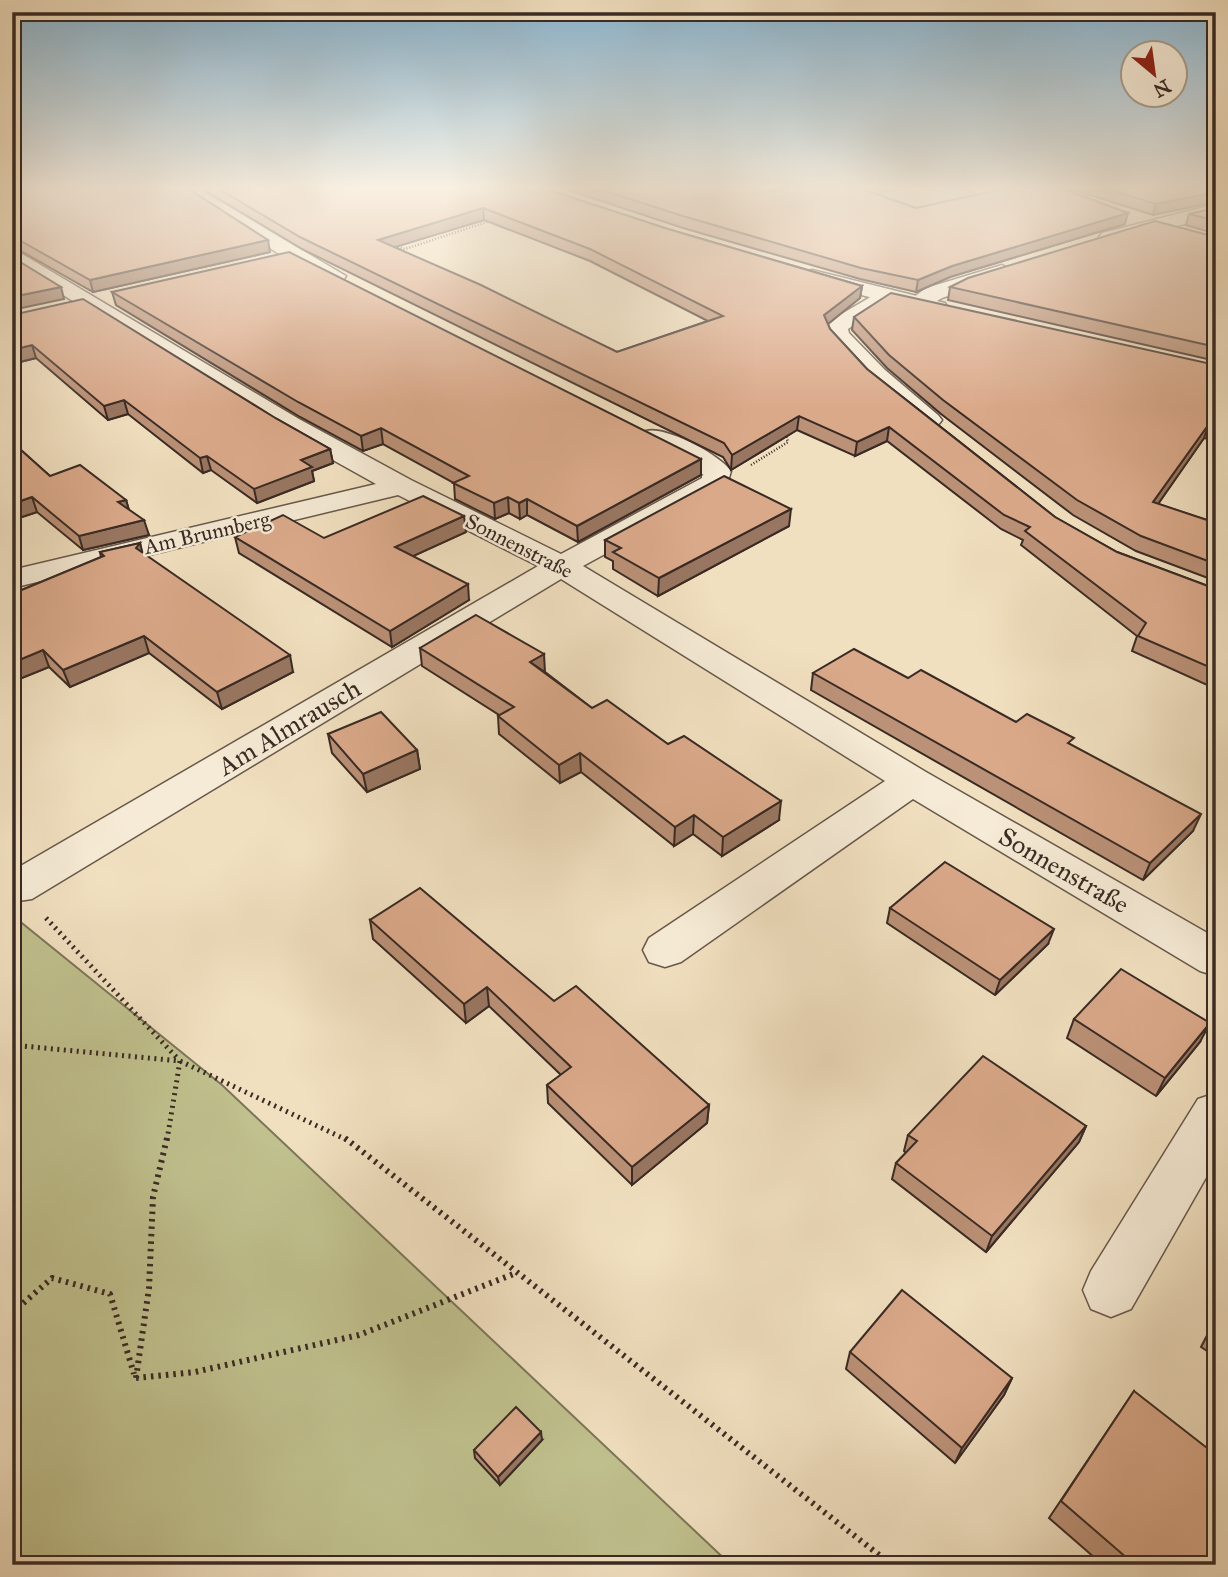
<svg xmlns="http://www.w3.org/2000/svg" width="1228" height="1577" viewBox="0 0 1228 1577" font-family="'IM FELL Great Primer',serif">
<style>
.green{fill:#c0c18e;stroke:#7c7659;stroke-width:2}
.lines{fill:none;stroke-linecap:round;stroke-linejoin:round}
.minor-casing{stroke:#67584b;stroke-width:3}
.tertiary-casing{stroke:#67584b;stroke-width:3}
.path-far2{stroke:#392a24;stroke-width:2.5;stroke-dasharray:1 2;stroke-linecap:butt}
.path-far1{stroke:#392a24;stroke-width:5;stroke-dasharray:2 4.5;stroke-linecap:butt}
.path{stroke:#392a24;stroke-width:6;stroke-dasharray:2.5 5;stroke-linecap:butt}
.minor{fill:#f6ebd6;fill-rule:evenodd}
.tertiary{fill:#f6ebd6;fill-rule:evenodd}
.wall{fill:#bb9177;stroke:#392a24;stroke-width:2;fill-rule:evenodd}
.shaded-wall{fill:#997661;stroke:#392a24;stroke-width:2}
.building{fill:#daa98a;stroke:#392a24;stroke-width:2;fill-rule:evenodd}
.labels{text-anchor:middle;stroke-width:5;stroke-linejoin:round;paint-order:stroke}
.far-street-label{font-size:21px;fill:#392a24;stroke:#f6ebd6}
.street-label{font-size:26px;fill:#392a24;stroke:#f6ebd6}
</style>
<rect width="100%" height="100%" fill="#f1e0c0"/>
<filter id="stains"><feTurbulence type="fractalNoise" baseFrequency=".00286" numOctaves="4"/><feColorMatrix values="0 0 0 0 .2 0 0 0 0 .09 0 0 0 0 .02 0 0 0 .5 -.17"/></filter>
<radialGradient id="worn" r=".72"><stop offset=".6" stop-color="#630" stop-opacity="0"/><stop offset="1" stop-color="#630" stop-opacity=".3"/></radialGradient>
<g class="green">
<polygon points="890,188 960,188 984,197 890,226 834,216"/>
<polygon points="12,915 222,1085 731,1565 12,1565"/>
</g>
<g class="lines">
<defs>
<g id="minor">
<polygon points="176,188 197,188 346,276 343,280 329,280 287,259"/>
<polygon points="1216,204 1216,216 1109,243 1099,237 1102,233"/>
<path d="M12,248L299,419L411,480L561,554L702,478V471L646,443L642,437L646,431C666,426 719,454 731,471L726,488L583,566L926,772L1216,938V976L1200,971L913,799L681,962L665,967L649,962L643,950L649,938L885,781L561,579L32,899L12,902V871L538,566L398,495L12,588V570L376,484L281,431L12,263Z"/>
<polygon points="1002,265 1012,271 1009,275 942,298 925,308 909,308 906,303 926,288"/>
<polygon points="884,289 892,290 895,295 892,300 848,329 849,333 885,370 938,415 942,420 938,425 920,425 867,380 827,335 825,327 828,322"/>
<polygon points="1216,1093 1216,1160 1131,1309 1111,1317 1091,1309 1083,1290 1091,1271 1198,1099"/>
</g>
<polygon id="tertiary" points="812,270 945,303 948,308 937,315 805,280 802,276 805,272"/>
</defs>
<use href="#minor" class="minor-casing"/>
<use href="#tertiary" class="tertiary-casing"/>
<g class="path-far2">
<polyline points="395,246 405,249 493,220"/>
<polyline points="751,465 788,442 785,432"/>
</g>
<g class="path-far1">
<polyline points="46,918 179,1060"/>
<polyline points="12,1045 180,1061 347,1140"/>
<polyline points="167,1140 180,1061"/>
</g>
<g class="path">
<polyline points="345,1138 892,1565"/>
<polyline points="12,1313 52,1278 110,1294 134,1374"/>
<polyline points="136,1378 195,1372 359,1335 516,1273"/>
<polyline points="136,1378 149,1288 153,1197 167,1138"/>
</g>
<use href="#minor" class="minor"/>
<use href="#tertiary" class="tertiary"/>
</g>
<g class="wall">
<polygon points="12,188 270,252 93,292 12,246"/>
<path d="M201,188H542L668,229L862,286L860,298L828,324L830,329L867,369L1055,517L1117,552L1216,589V689L1132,651L1137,636L1021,545L1023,540L1001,529L887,441L855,456L797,430L731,470L723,457L302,249ZM484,220L590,261L708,321L617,352L394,247Z"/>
<polygon points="562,188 858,188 916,208 1125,224 950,277 916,292 860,279 683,228"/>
<polygon points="1068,188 1216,188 1153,215"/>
<polygon points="1216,208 1216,234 1186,225 1189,214"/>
<polygon points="1216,237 1216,361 948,300 950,287"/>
<polygon points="112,292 701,475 578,542 527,515 520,519 509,513 495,519 455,499 454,483 383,444 363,451 300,417 116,305"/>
<polygon points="12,315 277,419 330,449 333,463 312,471 314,481 257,503 211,470 203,473 128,414 108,420 36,358 12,364"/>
<polygon points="854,317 1216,365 1216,441 1204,438 1158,504 1216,523 1216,581 1136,551 1073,515 941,414 887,368 852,330"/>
<polygon points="12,442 50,476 126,500 129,510 149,535 83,550 37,512 16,519 12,516"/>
<polygon points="789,526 658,596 613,569 613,561 605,557 605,540"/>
<polygon points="466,532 413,556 469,600 392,647 239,553 235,537 324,538"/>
<polygon points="140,543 142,553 293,672 222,709 149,653 70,687 49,667 12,682 12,594 101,557 100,552"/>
<polygon points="420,648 545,672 592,708 668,744 779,820 722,856 693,834 674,846 581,772 560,783 499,734 498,716 499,715 422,666"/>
<polygon points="813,673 908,678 1016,722 1072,746 1193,831 1143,880 811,690"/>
<polygon points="328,734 417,750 420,769 367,792 332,753"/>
<polygon points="890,908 1048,944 995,995 887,923"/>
<polygon points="370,920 554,1001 709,1105 707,1123 632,1185 548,1103 547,1085 561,1075 489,1006 466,1023 373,939"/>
<polygon points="1074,1019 1200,1042 1156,1096 1067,1038"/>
<polygon points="1086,1126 1079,1142 986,1252 892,1179 896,1163 906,1153 904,1151 908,1135"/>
<polygon points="1216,1318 1216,1357 1201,1347"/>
<polygon points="850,1352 1012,1378 1004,1395 955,1463 846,1369"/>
<polygon points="1134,1391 1216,1565 1103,1565 1049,1518"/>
<polygon points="542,1440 500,1485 475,1458 474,1450"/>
</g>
<g class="shaded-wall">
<polygon points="1216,192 1216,202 1153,215 1156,204"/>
<polygon points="483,208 484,220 379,252 378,240"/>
<polygon points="1128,213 1125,224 950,277 916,292 918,280 952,266"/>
<polygon points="268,240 270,252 93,292 90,280"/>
<polygon points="862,286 860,298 823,328 824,315"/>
<polygon points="61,287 64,299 12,310 12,297"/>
<polygon points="32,345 36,358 12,364 12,350"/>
<polygon points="124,400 128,414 108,420 104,406"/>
<polygon points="799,416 797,430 731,470 732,455"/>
<polygon points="1209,424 1204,438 1149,517 1153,502"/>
<polygon points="889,427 887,441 855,456 857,442"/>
<polygon points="381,428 383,444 363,451 361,436"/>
<polygon points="330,449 333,463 312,471 314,481 257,503 254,489 301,460"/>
<polygon points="207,456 211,470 203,473 200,458"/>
<polygon points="701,459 701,475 578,542 577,526"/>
<polygon points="32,497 37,512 16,519 12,508 12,504"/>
<polygon points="508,497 509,513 495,519 494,503"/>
<polygon points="527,499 527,515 520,519 519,503"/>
<polygon points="126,500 130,514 118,502"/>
<polygon points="791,509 789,526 658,596 659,578"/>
<polygon points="464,516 466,532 398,563 395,547"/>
<polygon points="144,520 149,535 83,550 79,536"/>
<polygon points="140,543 144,559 136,548"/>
<polygon points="468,584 469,600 392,647 390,631"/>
<polygon points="144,636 149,653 70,687 63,670"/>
<polygon points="43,650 49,667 12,682 12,663"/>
<polygon points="544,654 545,672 530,662"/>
<polygon points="290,655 293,672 222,709 217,692"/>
<polygon points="417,750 420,769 367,792 363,774"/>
<polygon points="580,753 581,772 560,783 559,765"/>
<polygon points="781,801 779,820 722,856 723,837"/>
<polygon points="1201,814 1193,831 1143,880 1150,863"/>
<polygon points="694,815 693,834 674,846 675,827"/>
<polygon points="1054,929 1048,944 995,995 1000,980"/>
<polygon points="487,987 489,1006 466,1023 464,1004"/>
<polygon points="1210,1023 1200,1042 1156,1096 1165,1078"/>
<polygon points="709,1105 707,1123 632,1185 632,1167"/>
<polygon points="1086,1126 1079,1142 986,1252 992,1236"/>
<polygon points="1012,1378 1004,1395 955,1463 962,1448"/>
<polygon points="541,1432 542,1440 500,1485 498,1477"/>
</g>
<g class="building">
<polygon points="12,188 187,188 268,240 90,280 12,236"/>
<path d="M217,188H543L668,229L862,286L824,315L830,329L867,369L1055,517L1117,552L1216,589V670L1138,636L1146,623L1025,531L1030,527L1004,515L889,427L857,442L799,416L732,455L724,443L300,237ZM483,208L590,249L723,316L617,352L481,285L378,240Z"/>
<polygon points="595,188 858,188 916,208 1006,188 1061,188 1128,213 952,266 918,280 861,268 683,216"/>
<polygon points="1104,188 1216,188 1216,192 1156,204"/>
<polygon points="1216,208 1216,221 1189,214"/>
<polygon points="1155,221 1216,237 1216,347 950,287 968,278"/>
<polygon points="289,252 701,459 577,526 527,499 519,503 508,497 494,503 453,483 469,476 381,428 361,436 298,402 112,292"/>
<polygon points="12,257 61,287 12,297"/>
<polygon points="891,293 1216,365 1216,426 1209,424 1153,502 1216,523 1216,564 1141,536 1077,500 943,400 889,355 854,317"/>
<polygon points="83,299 277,419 330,449 301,460 312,467 254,489 207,456 200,458 124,400 104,406 32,345 12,350 12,315"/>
<polygon points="12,442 50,476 80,465 126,500 118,502 144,520 79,536 32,497 12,504"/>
<polygon points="724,476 791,509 659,578 613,552 621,548 605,540"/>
<polygon points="423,496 464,516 395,547 468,584 390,631 235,537 283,515 324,538"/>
<polygon points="140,543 136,548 290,655 217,692 144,636 63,670 43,650 12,663 12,594 104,556 100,552"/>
<polygon points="476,615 544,654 530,662 592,708 607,700 668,744 684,736 781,801 723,837 694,815 675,827 580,753 559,765 498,716 514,707 420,648"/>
<polygon points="854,649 908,678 921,670 1016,722 1027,714 1074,738 1068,743 1201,814 1150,863 813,673"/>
<polygon points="381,712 417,750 363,774 328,734"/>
<polygon points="945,862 1054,929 1000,980 890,908"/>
<polygon points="420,888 554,1001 576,986 709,1105 632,1167 547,1085 571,1067 487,987 464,1004 370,920"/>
<polygon points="1121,969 1210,1023 1165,1078 1074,1019"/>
<polygon points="983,1056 1086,1126 992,1236 896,1163 917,1141 908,1135"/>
<polygon points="902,1290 1012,1378 962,1448 850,1352"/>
<polygon points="1134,1391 1216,1455 1216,1565 1135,1565 1061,1501"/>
<polygon points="516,1407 541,1432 498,1477 474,1450"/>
</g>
<linearGradient id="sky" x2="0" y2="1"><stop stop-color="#89b7d4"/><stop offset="0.46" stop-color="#f9f1e3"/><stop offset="1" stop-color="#f9f1e3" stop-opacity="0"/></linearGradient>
<rect width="1228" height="408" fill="url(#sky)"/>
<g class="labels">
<g class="far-street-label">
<text transform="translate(207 533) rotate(-13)" y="7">Am Brunnberg</text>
<text transform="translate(519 546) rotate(27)" y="7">Sonnenstraße</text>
</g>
<g class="street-label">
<text transform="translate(289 727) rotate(-31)" y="9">Am Almrausch</text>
<text transform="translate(1064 870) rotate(30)" y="9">Sonnenstraße</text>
</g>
</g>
<rect width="1228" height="1577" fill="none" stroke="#f1e0c0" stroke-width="42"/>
<rect x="14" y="14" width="1200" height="1549" fill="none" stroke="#392a24" stroke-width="3.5"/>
<rect x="21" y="21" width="1186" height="1535" fill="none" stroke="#392a24" stroke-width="2"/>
<g transform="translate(1154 74) rotate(151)"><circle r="33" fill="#f6ebd6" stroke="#aa9e8f" stroke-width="2"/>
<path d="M0-5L12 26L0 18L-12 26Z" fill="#8f2418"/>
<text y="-10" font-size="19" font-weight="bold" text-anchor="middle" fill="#392a24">N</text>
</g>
<rect width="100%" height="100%" filter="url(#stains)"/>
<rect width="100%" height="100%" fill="url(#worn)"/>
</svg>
